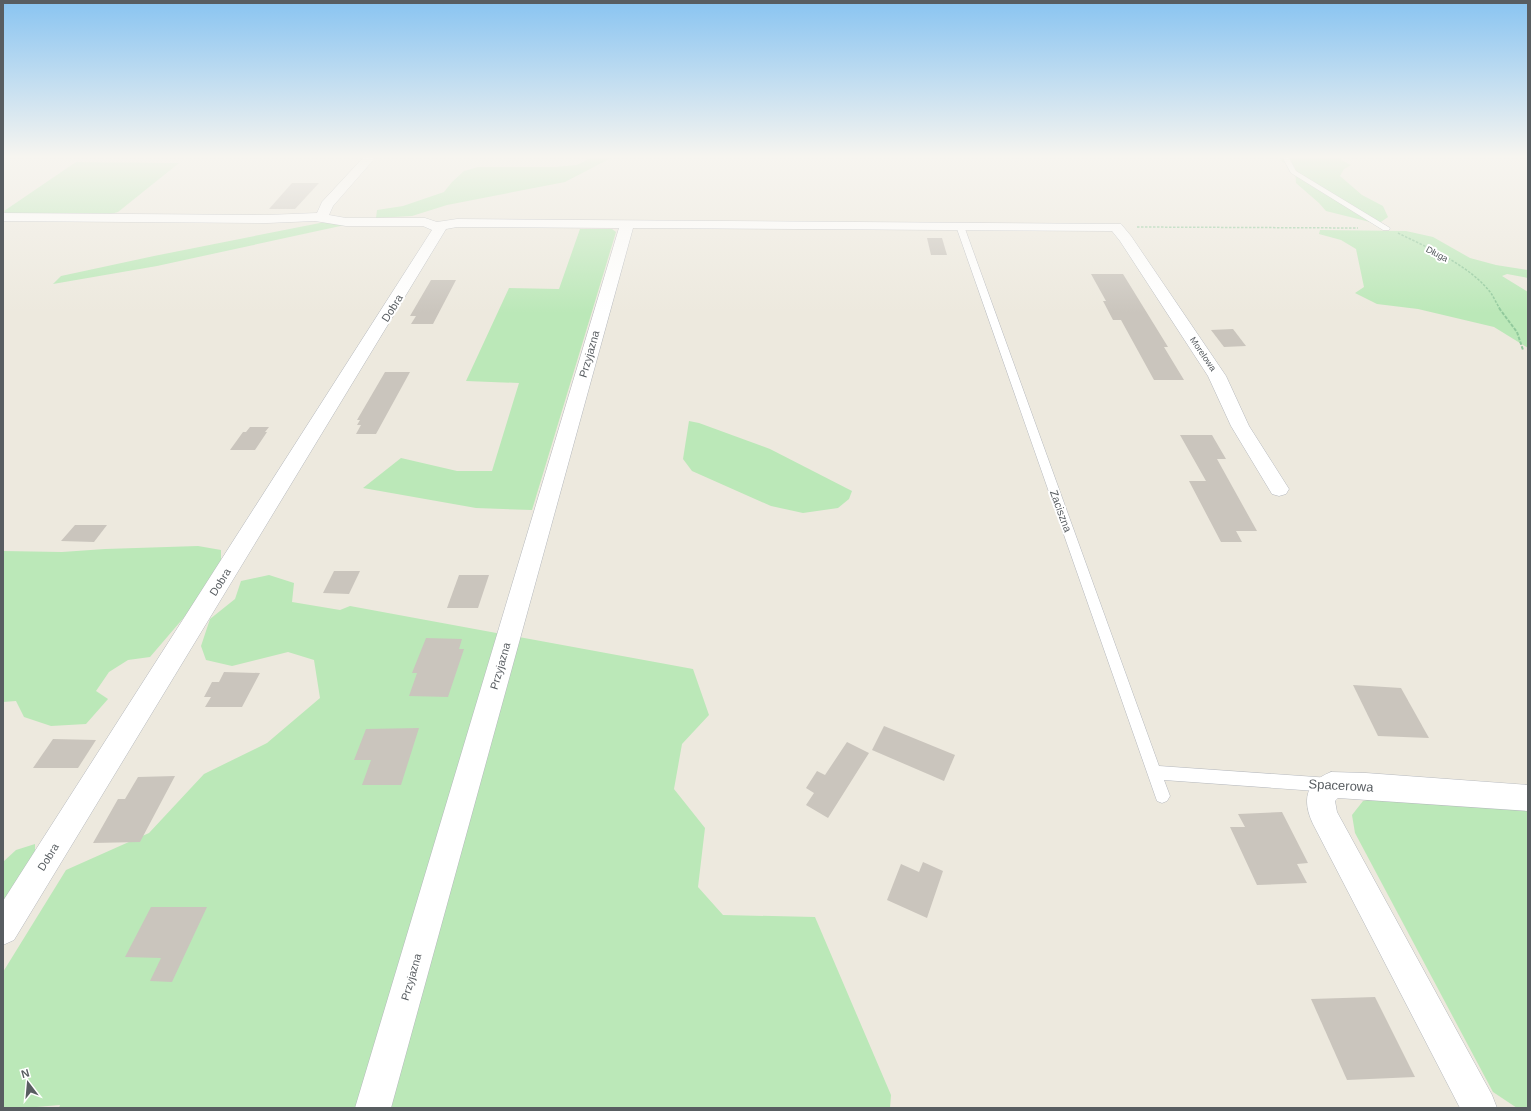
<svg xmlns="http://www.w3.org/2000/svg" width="1531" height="1111" viewBox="0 0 1531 1111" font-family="Helvetica,sans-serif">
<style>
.green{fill:#bbe8b8}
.building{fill:#cac5bd}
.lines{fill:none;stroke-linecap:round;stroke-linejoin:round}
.service-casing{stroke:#b5b8bd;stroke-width:1}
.minor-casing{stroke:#b5b8bd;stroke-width:1}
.path-far1{stroke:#91c99c;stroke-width:1.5;stroke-dasharray:2.5 1.5;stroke-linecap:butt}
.path{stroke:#91c99c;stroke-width:2;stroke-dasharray:3.5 1.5;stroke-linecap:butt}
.service{fill:#fff;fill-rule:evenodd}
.minor{fill:#fff;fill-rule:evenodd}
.labels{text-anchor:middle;stroke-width:4;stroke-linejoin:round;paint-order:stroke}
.far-street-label{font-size:9px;fill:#585d61;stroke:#fff}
.street-label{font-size:11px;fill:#585d61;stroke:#fff}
.near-street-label{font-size:13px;fill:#585d61;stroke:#fff}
</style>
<rect width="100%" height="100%" fill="#ede9de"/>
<g class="green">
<polygon points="590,158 611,158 565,182 447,205 412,216 376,218 377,210 403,206 444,192 452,182 464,171 478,167 555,167 577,165"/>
<polygon points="1280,158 1338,158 1351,165 1344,169 1340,176 1362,195 1383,206 1388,217 1378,224 1326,211 1319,203 1296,183 1295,167 1282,162"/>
<polygon points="76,162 179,163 118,212 107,215 6,214 4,211"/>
<polygon points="325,222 345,225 157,266 53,284 61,276 154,256"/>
<polygon points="580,229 612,229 616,232 532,510 476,508 363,488 401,458 457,471 492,471 519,383 466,381 509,288 559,289"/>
<polygon points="1320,230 1406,231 1433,237 1470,258 1496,265 1528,270 1528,278 1507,274 1502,276 1528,292 1528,348 1494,327 1418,309 1377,304 1355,293 1364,287 1356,249 1341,240 1319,234"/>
<polygon points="689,421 699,423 770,449 852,491 849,499 838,508 803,513 771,506 692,471 683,459"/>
<polygon points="198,546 221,550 221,563 186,615 150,657 128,660 109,672 96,691 108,699 86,724 51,726 24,717 16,701 3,702 3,551 62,552 105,549"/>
<polygon points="269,575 294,583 292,602 340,610 350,606 693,669 709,715 682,744 674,789 705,828 698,887 723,915 815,917 891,1095 890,1108 59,1108 60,1105 25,1108 3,1108 3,972 66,870 149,833 204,774 267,743 320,698 314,660 288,652 232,666 206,660 201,646 210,619 235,599 241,581"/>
<polygon points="1376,798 1528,810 1528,1108 1517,1108 1493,1092 1355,833 1352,815 1363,801"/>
<polygon points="35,844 35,860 3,908 3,862 16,850"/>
</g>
<g class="building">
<polygon points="292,183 319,183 295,209 269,209"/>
<polygon points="927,238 942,238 947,255 931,255"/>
<polygon points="1091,274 1123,274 1168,347 1164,347 1184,380 1154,380 1121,320 1113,320 1103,301 1106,301"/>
<polygon points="431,280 456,280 433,324 411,324 416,316 410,316"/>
<polygon points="1233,329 1246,346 1224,347 1211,330"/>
<polygon points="385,372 410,372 376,434 356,434 361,425 357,425 360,420 357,420"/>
<polygon points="250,427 269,427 265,432 267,432 255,450 230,450 243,432 246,432"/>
<polygon points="1180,435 1212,435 1226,459 1217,459 1257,531 1236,531 1242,542 1221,542 1189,481 1206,481"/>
<polygon points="75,525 107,525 94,542 61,541"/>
<polygon points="334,571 360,571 349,594 323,593"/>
<polygon points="459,575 489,575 478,608 447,608"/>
<polygon points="426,638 462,639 459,649 464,649 448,697 409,696 417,673 412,673"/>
<polygon points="224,672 260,673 242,707 205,707 211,697 204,697 212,682 219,682"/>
<polygon points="1353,685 1401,688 1429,738 1378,736"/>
<polygon points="884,726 955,755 944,781 872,750"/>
<polygon points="419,728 401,785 362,785 371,760 354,760 366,729"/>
<polygon points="53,739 96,740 78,768 33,768"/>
<polygon points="847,742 869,753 828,818 806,805 814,793 806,788 817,771 825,775"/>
<polygon points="175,776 140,842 93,843 118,799 125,799 138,777"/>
<polygon points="1282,812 1308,863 1297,864 1307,883 1257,885 1230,827 1245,827 1238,814"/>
<polygon points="923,862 943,871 927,918 887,900 901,864 919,872"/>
<polygon points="151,907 207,907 172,982 150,981 161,958 125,957"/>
<polygon points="1375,997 1415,1077 1347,1080 1311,999"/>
</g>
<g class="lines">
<defs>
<g id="service">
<polygon points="1283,158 1289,158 1296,171 1390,228 1389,230 1383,230 1291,173"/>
<polygon points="957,224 960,224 964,226 1159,766 1330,778 1335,780 1338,785 1335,790 1330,792 1164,780 1170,796 1167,801 1162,803 1157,801 956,226"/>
</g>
<g id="minor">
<polygon points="363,158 375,158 333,206 329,215 346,218 425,218 437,222 457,219 1121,224 1131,236 1226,376 1249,426 1289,489 1286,494 1279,496 1272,494 1231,426 1208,376 1120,241 1112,231 633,228 391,1108 355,1108 619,228 457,227 446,229 14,940 3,945 3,901 432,230 423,226 346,226 315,221 267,223 3,221 3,213 267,215 317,213 322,202"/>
<path d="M1331,772L1366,773L1528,785V811L1338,798L1335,801L1337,812L1492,1095L1497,1108H1460L1313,824C1302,801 1305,782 1331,772Z"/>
</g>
</defs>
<use href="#service" class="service-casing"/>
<use href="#minor" class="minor-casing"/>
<g class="path-far1">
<polyline points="1137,227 1358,228"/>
<path d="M1398,233C1430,249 1468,264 1491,293C1494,298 1497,304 1500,309"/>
</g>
<polyline class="path" points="1499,308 1517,332 1523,350"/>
<use href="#service" class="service"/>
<use href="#minor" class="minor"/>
</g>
<linearGradient id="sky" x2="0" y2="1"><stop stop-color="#89c4f1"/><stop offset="0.5" stop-color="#f7f5f0"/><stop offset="1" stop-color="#f7f5f0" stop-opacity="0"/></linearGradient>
<rect width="1531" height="313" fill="url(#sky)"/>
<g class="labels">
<g class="far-street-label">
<text transform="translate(1437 254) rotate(28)" y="3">Długa</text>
<text transform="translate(1203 354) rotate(56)" y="3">Morelowa</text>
</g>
<g class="street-label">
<text transform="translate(392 308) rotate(-58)" y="4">Dobra</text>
<text transform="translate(589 354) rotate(-74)" y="4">Przyjazna</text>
<text transform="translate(1061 511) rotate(70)" y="4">Zaciszna</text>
<text transform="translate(220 582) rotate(-58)" y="4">Dobra</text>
<text transform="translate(500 666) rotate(-74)" y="4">Przyjazna</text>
<text transform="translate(48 857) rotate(-58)" y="4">Dobra</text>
<text transform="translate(411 977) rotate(-74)" y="4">Przyjazna</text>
</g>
<g class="near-street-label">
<text transform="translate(1341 785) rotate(3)" y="5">Spacerowa</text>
</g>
</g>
<rect width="1531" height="1111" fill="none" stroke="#585d61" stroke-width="8"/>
<g transform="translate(28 1083) rotate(344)" stroke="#ffffff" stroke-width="3" paint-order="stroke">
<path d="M0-3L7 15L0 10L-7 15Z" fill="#585d61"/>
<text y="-6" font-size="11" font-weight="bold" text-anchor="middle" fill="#585d61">N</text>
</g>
</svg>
